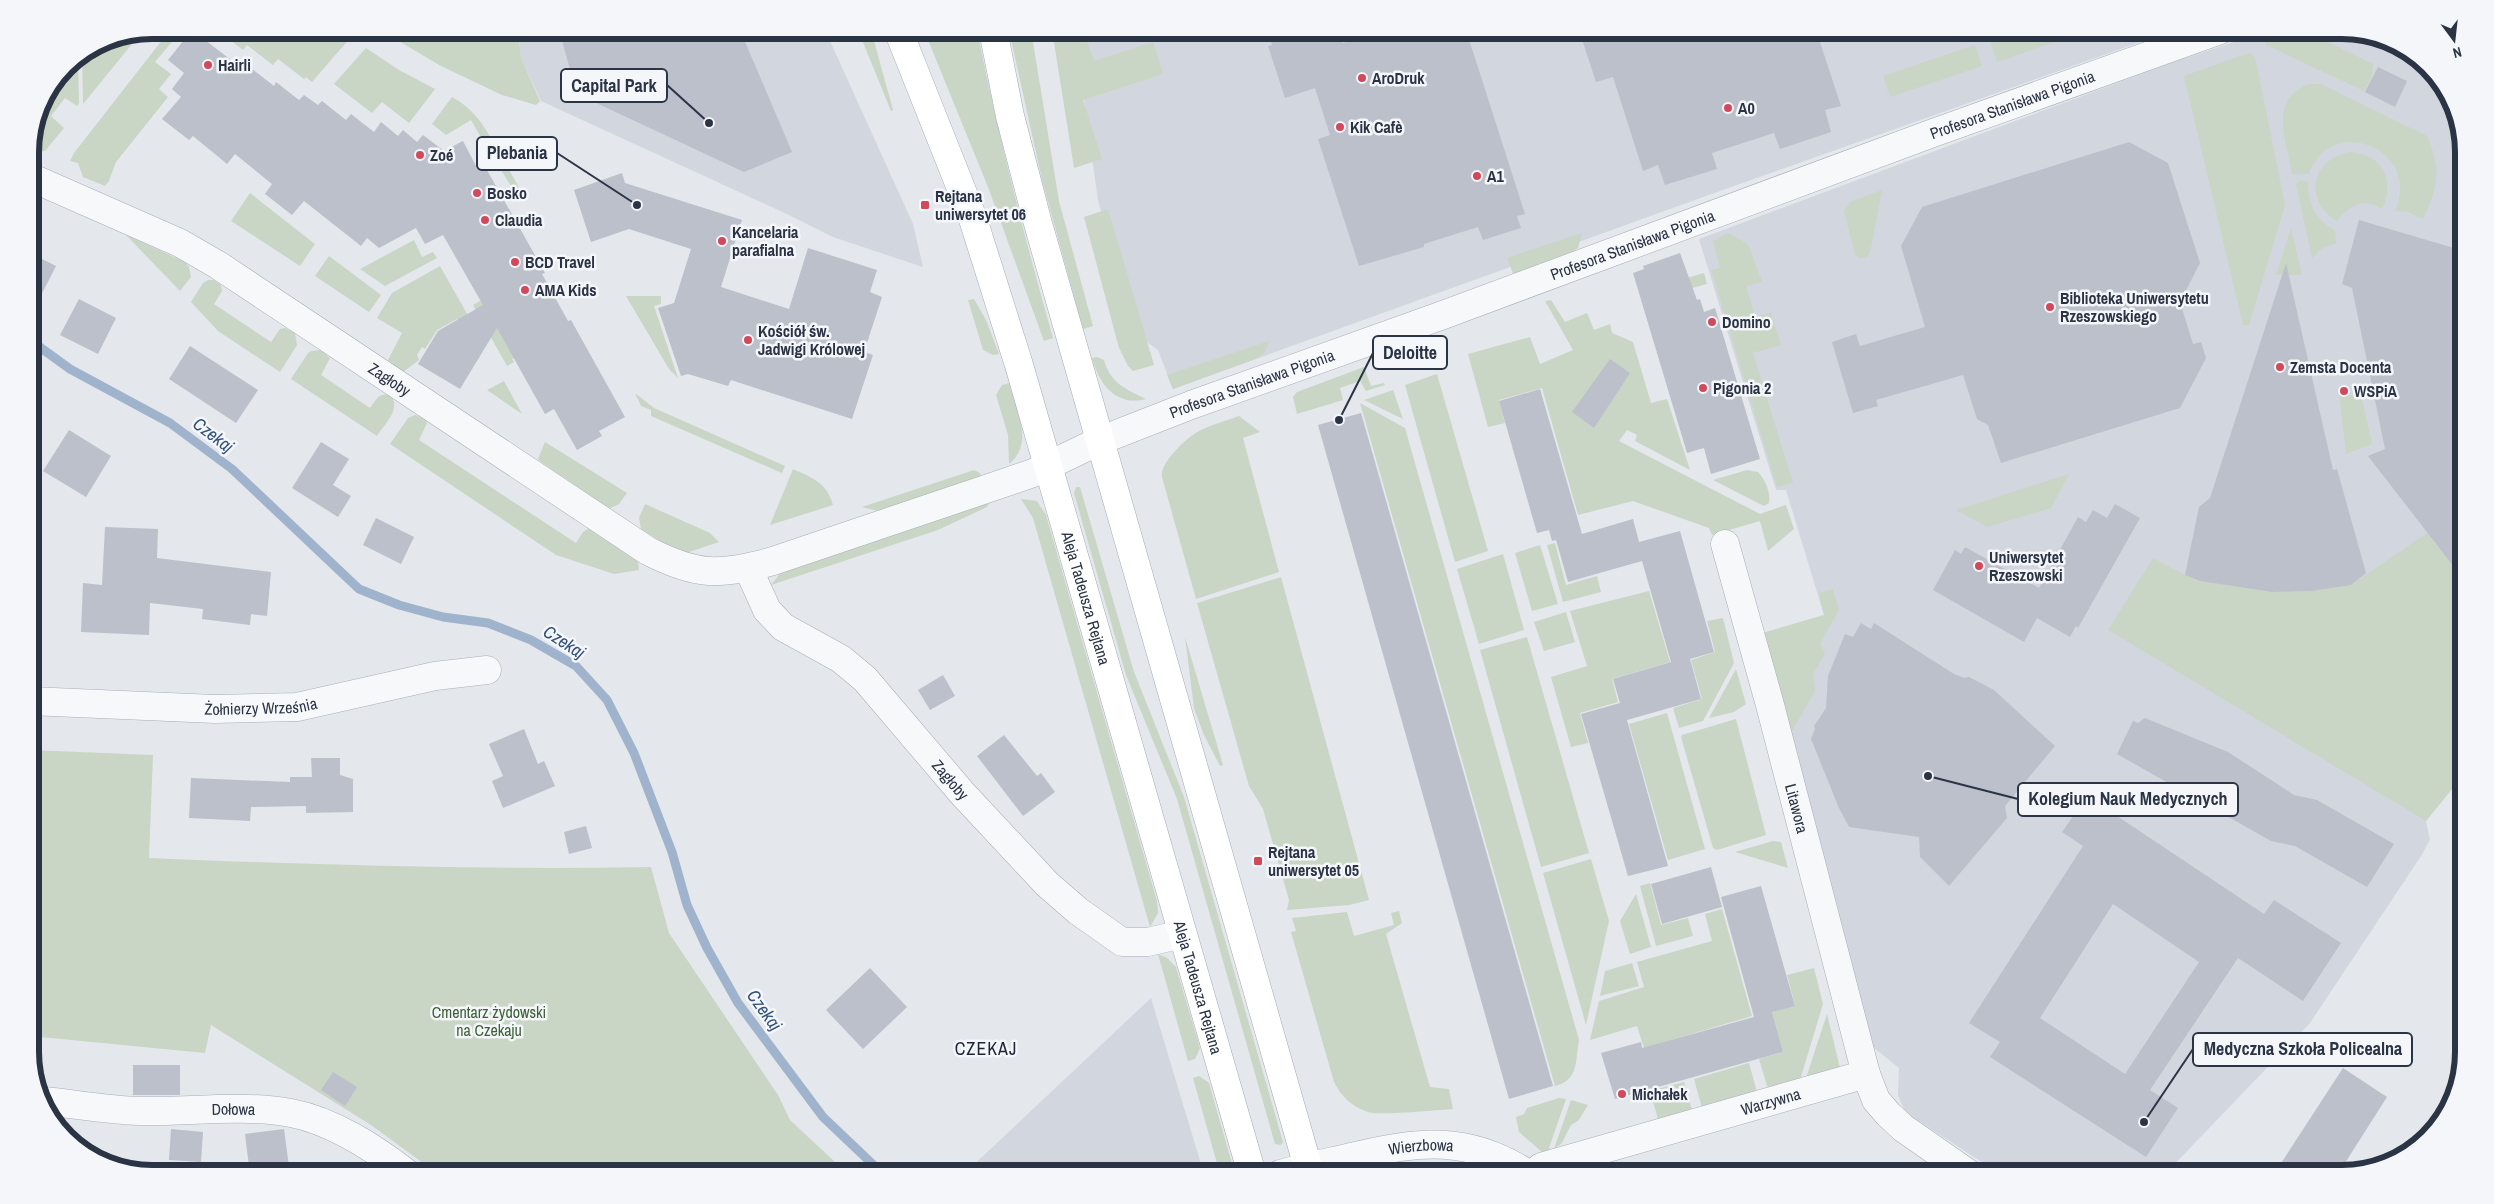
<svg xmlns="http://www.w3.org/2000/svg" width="2494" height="1204" viewBox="0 0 2494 1204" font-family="'Archivo Narrow',sans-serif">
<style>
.built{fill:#d2d6de}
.green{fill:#c9d6c5}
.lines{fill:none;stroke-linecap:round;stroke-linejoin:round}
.stream{stroke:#9fb4cc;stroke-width:9}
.building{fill:#bbc0ca;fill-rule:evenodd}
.minor-casing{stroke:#a9aeb7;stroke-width:29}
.major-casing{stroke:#a3abb8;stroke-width:29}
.minor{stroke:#f7f8fa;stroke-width:28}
.major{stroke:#fff;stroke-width:28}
.poi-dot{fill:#d1495b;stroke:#f4f6f9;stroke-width:2}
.labels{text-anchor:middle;stroke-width:5;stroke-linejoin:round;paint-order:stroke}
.poi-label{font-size:16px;font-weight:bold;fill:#2b3445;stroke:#f4f6f9;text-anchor:start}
.street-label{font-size:16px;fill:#2b3445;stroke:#f4f6f9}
.park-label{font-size:16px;fill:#3f6138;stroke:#f4f6f9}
.water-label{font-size:18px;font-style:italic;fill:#34527a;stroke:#f4f6f9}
.neighbourhood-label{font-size:18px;letter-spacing:1px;fill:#1d2536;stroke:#f4f6f9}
.rim{fill:none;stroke:#2b3445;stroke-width:6}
.leader{fill:none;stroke:#2b3445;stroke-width:2}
.callout-dot{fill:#2b3445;stroke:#f4f6f9;stroke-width:2}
.callout{fill:#f4f6f9;stroke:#2b3445;stroke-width:2}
.callout-label{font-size:18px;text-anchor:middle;font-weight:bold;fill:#2b3445}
</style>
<rect width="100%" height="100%" fill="#e4e7ec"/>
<g class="built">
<polygon points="518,30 825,30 913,224 923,267 833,237 789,215 541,101 521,58"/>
<polygon points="1074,30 2174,30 1692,201 1173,389 1158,350 1134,333 1098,200"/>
<polygon points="2320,30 2343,30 2396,42 2443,84 2464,144 2464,774 2426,821 2430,840 2421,856 2310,1023 2165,1174 2000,1174 1905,1112 1898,1095 1899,1068 1873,1047 1763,633 1824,615 1786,490 1776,490 1699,239 2179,60 2265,32 2317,37"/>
<polygon points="1151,998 1204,1174 964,1174"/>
</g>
<g class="green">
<polygon points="170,30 182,30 155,62 171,74 159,89 168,97 116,162 109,181 105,186 83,177 78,163 70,161 74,153"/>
<polygon points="217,30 343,30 351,37 312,82 306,77 304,79 278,59 273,65 247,45 243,50"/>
<polygon points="380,30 518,30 521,58 540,101 536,105 502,95 441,66"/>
<polygon points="858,30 871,30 893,110 891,111"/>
<path d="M924,30H977C998,134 1024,236 1053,338L1044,341L988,187Z"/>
<polygon points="1009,30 1031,30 1059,201 1093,326 1083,329 1042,180"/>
<polygon points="1052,30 1083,30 1094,61 1153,42 1163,74 1083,100 1102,159 1074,168"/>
<polygon points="2020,30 2056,30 2069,37 1997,62 1990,40"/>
<polygon points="2261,30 2304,30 2373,64 2372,76 2364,91 2266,45"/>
<polygon points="130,34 136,39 83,104 82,54 105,39"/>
<polygon points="1975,45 1982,66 1890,97 1883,76"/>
<polygon points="366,48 399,70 435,89 409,123 382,102 372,113 334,84"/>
<polygon points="2249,53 2255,57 2285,205 2249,325 2243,325 2184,76"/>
<path d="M78,57L79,103L77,106L65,98L51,116L64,128L45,151L30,153C30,118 48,77 78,57Z"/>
<path d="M2309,84H2321L2427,136C2441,169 2439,187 2423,219L2408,212L2395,211C2423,148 2329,113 2309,174H2292C2287,140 2267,100 2309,84Z"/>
<path d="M452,97C472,108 482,122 493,142L486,146L471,120L446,135L432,124Z"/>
<path d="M2352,152C2384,156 2395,181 2382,209C2364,197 2349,205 2337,221C2303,201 2311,157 2352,152Z"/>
<polygon points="500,154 524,196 519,199 493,157"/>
<path d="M2301,180L2308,183C2308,204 2316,221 2335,230L2336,243L2321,249L2312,258L2296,184Z"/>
<polygon points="1882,190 1870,253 1867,257 1861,259 1855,255 1844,211 1850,202"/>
<polygon points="250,193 315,244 300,266 231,221"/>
<polygon points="1108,209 1154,365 1133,371 1128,366 1119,348 1084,217"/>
<polygon points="2291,228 2302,275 2276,275"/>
<polygon points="1582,233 1578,248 1570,254 1514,276 1507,258"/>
<polygon points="1728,233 1748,244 1762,282 1746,286 1755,317 1771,313 1781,345 1753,353 1793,483 1777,487 1711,270 1720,268 1713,241"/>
<polygon points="126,235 185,262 189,267 191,277 180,291"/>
<polygon points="414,240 422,257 433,252 437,258 385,286 360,269"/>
<polygon points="329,256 381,295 369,312 315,276"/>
<polygon points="440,266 484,344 472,346 457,319 437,330 425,349 422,347 417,355 419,360 403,372 388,360 402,333 377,318 392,293"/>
<polygon points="1704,273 1707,284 1663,296 1648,289"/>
<polygon points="208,280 214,280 221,285 222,291 214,304 271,342 280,329 285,328 295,333 297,345 280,372 218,331 191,302 203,283"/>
<polygon points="489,296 522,353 512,359 514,362 507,366 473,305"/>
<polygon points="626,296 661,296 661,304 654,306 678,378 669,369"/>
<polygon points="974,299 986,320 999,354 993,355 983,350 968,300"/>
<polygon points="1551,300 1565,322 1587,313 1594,330 1610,324 1612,333 1633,342 1651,403 1667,399 1690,470 1635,441 1637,435 1627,430 1619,441 1760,514 1786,505 1794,529 1768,551 1760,521 1712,535 1709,528 1633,501 1578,515 1542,388 1499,400 1505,423 1488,427 1468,354 1530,337 1540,364 1573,350 1545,301"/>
<polygon points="1269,341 1265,352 1258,358 1173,389 1167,375"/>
<path d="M321,350L330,358L321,375L370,408C376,400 380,391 391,396C401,410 385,423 377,436L291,379L308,353L311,351Z"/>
<path d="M1097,357L1104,360C1110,383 1126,389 1146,399C1116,407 1099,384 1092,358Z"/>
<polygon points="1364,367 1371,386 1384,383 1385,385 1366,391 1360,381 1340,388 1343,400 1297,414 1293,397 1297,392"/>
<polygon points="1437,374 1488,551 1455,562 1405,385"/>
<polygon points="504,381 522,414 487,390"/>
<path d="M1009,383C1016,410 1035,443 1009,464L1008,435L996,395L1002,385Z"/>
<polygon points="1393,390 1403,419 1364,400"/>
<polygon points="2339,392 2362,399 2372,444 2346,454"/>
<polygon points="635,393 654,408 785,466 782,473 651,416 651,410 641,406"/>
<path d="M1360,403L1405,428L1579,1040C1575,1062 1579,1080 1555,1086Z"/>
<polygon points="415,415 425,419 427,423 419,440 576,543 583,532 589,528 634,556 638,562 639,570 614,574 556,555 390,444 408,418"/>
<path d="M1239,416L1260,432L1243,438L1279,572L1196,599L1162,477C1159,463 1189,435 1201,430C1213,424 1226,421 1239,416Z"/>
<polygon points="545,442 627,493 619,504 611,508 606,506 541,462 538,459"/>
<path d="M793,469C813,478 827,483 833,505L770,525Z"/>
<polygon points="974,470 980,473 981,477 878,511 862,507"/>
<path d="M1747,470L1758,472C1765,479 1771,493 1769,503L1764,506L1713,480Z"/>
<polygon points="2069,474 2051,508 1987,527 1956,510"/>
<polygon points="1076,487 1080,487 1134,672 1184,797 1283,1142 1281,1145 1275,1144 1177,799 1126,675 1074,493"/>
<polygon points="1021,499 1037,501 1046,515 1157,901 1158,913 1150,927 1033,518"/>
<polygon points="989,503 987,507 938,530 771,585 782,571"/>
<polygon points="645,504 710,533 719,542 686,553 668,546 641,529 639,518"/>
<polygon points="2427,533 2464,580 2464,774 2426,821 2108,630 2153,558 2185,575 2200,581 2272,592 2312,591 2351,585"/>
<polygon points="1555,543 1566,585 1597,576 1601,592 1563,602 1547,545"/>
<polygon points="1540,545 1558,604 1532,611 1515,553"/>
<polygon points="1503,554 1524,630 1479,644 1457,569"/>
<polygon points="1281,577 1369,900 1349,905 1287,910 1289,900 1263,809 1249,786 1197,603"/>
<polygon points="1833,589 1839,610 1820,643 1825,654 1813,674 1815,691 1791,733 1763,633 1824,615 1819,593"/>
<polygon points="1649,591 1670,662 1612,679 1618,702 1580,713 1588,743 1571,747 1551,677 1587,666 1570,611"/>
<polygon points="1566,612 1575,642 1544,651 1534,622"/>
<polygon points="1723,618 1734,663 1703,721 1679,728 1673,708 1702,699 1691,660 1715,652 1707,621"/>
<polygon points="1185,637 1223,765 1220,766 1203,733 1194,708"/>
<polygon points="1527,637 1589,853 1541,867 1480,650"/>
<polygon points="1736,669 1746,704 1734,712 1709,718"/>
<polygon points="1667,713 1705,849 1668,860 1629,724"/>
<polygon points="1736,719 1766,835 1717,850 1713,848 1681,737 1682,735"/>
<path d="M30,750L153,755L149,858C316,865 484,870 651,867L669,933L778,1095L790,1120L848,1174H438L371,1125L211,1025L205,1053L30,1036Z"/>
<polygon points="1773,841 1781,842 1788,868 1735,852"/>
<polygon points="1591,859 1609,921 1586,1025 1543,873"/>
<polygon points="1650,883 1661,925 1688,918 1693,936 1656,946 1640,886"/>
<polygon points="1636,894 1651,947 1630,954 1620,921"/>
<polygon points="1722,909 1752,1016 1644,1048 1637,1026 1590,1040 1599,1001 1644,987 1637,962 1712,941 1705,914"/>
<path d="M1399,911L1402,923L1386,934L1430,1087L1449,1089L1453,1109C1437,1110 1378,1116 1368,1112C1352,1107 1341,1096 1334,1082L1291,932L1296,931L1292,918L1347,912L1354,936L1394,925L1391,913Z"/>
<polygon points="1158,954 1167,958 1176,967 1200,1048 1195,1059 1188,1061"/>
<polygon points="1632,963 1639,986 1600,996 1605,971"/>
<polygon points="1814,968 1823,1004 1800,1080 1768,1089 1759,1059 1783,1052 1772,1012 1795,1005 1787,975"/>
<polygon points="1827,1014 1840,1068 1806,1078"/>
<polygon points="1749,1063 1757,1092 1702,1108 1694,1079"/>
<polygon points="1199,1076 1209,1083 1235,1174 1220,1174 1193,1078"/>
<polygon points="1684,1082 1692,1110 1658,1119 1650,1091"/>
<polygon points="1559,1098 1566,1099 1548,1151 1542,1152 1519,1132 1516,1117 1524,1114 1527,1108"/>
<polygon points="1571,1100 1588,1105 1579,1120 1571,1125 1562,1143 1554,1149"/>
</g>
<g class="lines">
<polyline class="stream" points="30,340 70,369 170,423 232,469 359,589 399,605 443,617 488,623 531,640 576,666 607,700 634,753 672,852 687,905 707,948 738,1003 823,1117 883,1174"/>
</g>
<g class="building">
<polygon points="192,30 244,70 247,65 274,86 276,82 299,100 304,95 318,105 322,101 346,120 351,114 374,132 381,122 398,136 403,130 417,142 423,135 444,151 463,141 476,166 483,163 545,273 542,274 568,321 571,320 625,417 599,431 602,436 577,450 554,409 545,414 497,328 460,389 418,364 438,331 483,305 443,235 425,244 416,228 379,248 367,238 361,246 304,201 292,215 265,194 272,184 235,154 227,164 193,136 189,140 162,119 181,97 172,89 184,73 168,60"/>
<polygon points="559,30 740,30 792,152 744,172 577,94"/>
<polygon points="1267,30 1338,30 1343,43 1382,30 1466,30 1525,214 1517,216 1521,228 1483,240 1478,227 1424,244 1424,247 1359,266 1318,139 1330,135 1315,88 1285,98 1268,46 1272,45"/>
<polygon points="1579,30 1816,30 1841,106 1825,110 1831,132 1780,149 1774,133 1712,153 1717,169 1665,185 1658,165 1643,171 1613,77 1596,82"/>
<polygon points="2378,67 2407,81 2395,107 2365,92"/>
<polygon points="2129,142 2168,163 2200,263 2180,302 2193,344 2201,342 2206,358 2180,408 2001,463 1988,425 1977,419 1963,375 1876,400 1878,406 1853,413 1832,342 1856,334 1860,346 1925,327 1901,246 1922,207"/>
<polygon points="622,173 625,183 742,220 721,287 789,309 808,248 877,270 870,292 882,297 864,352 873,355 852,419 731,380 728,386 688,374 681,376 658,308 674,303 691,249 629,229 591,242 574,190"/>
<polygon points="2359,220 2464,251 2464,580 2368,456 2385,449 2352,288 2342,284"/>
<polygon points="30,253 56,266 30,317"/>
<polygon points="1680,253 1697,300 1700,299 1704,312 1715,308 1760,459 1711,474 1704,448 1687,453 1633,273 1644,269 1643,266"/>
<polygon points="2286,263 2333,470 2337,469 2366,573 2351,585 2312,591 2272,592 2200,581 2185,575 2199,507 2210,498"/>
<polygon points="79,299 116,318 98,354 60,335"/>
<polygon points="190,346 258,390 236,423 169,379"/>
<polygon points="1610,359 1630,373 1594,428 1572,412"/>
<polygon points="1540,389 1582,534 1633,519 1639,542 1680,531 1714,652 1690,659 1701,699 1627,720 1668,866 1628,876 1581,714 1620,703 1613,679 1671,662 1642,561 1568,582 1556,540 1552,541 1549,530 1537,533 1499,401"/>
<polygon points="1361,413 1553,1086 1509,1099 1318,425"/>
<polygon points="69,430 111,456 86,497 43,471"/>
<polygon points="321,442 349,459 333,485 351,496 338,517 292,488"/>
<polygon points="2115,504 2140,518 2078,628 2076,626 2070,637 2037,618 2024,642 1933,590 1955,550 1961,554 1965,547 2039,588 2078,517 2086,522 2093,510 2107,518"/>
<polygon points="376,518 414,537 401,564 363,545"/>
<polygon points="105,527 158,529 157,558 271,572 267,616 251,614 250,625 202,619 203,609 150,603 149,635 81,632 83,583 102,585"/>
<polygon points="1861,623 1871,629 1874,623 1954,674 1964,678 1969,677 1994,690 2055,746 2005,806 2007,818 1949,886 1920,857 1919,837 1849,827 1839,808 1811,739 1815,729 1814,726 1826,708 1828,676 1845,634 1853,637"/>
<polygon points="943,675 955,696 930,710 918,690"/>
<polygon points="2145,718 2228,752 2294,795 2317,800 2394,844 2367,887 2295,846 2271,841 2117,754 2133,721 2138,723"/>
<polygon points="524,729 538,764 544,761 555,786 503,808 492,781 503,776 489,744"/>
<polygon points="1004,735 1037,776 1041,773 1055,792 1023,816 977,756"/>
<polygon points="311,758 340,758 340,775 353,779 353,812 306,813 306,806 251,807 250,821 189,818 191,778 290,782 290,777 312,777"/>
<path d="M2087,796L2264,914L2274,900L2341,943L2303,1001L2238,958L2150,1090L2178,1108L2146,1157L1990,1057L2000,1042L1969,1023L2083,846L2062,832ZM2113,904L2199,962L2125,1074L2040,1018Z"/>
<polygon points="586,826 592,848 569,854 564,832"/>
<polygon points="1711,867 1722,907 1662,924 1651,884"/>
<polygon points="1761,886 1795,1006 1772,1012 1783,1052 1615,1099 1601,1053 1641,1042 1642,1048 1754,1017 1721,897"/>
<polygon points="870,968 907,1007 863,1049 826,1010"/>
<rect x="133" y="1065" width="47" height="30"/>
<polygon points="2343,1068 2387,1097 2338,1174 2274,1174"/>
<polygon points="333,1072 357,1087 345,1106 321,1090"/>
<polygon points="171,1129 203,1132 201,1162 169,1160"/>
<polygon points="284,1129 290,1174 250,1174 245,1134"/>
</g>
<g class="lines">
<defs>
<g id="minor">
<path id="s1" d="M30,177L180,243L218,265L648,551C697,576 720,576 773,561L998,485L1033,473L1099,441L1191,405L1443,315L1933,133L2220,30"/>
<path id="s2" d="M1725,544L1770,705L1866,1074L1876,1100L1888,1114L1903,1128L1969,1174"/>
<path id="s3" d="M748,568L767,610L783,627L841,659L865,679L962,793L1047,884L1078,911L1122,942H1148L1182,934"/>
<path id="s4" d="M30,701L215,709L297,707L435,676L487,670"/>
<path id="s5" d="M44,1101C75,1104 107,1110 139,1111C189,1112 241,1104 291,1113C333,1121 374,1148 408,1174"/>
<path id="s6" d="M1280,1174C1305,1167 1330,1162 1355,1156C1420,1141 1468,1135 1528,1174"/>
<path id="s7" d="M1535,1174L1541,1167L1866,1074"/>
</g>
<g id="major">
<path id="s8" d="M898,30L972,216L1019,365L1252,1174"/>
<polyline points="993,30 1010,116 1037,220 1310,1174"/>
</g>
</defs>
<use href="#minor" class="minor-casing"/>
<use href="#major" class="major-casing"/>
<use href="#minor" class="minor"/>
<use href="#major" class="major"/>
</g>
<g class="poi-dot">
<circle cx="208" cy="65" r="5"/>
<circle cx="1362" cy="78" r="5"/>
<circle cx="1728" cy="108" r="5"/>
<circle cx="1340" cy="127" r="5"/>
<circle cx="420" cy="155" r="5"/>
<circle cx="1477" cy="176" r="5"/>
<circle cx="477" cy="193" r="5"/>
<rect x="920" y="200" width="10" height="10" rx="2.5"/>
<circle cx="485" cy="220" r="5"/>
<circle cx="722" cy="241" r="5"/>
<circle cx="515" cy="262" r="5"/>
<circle cx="525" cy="290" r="5"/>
<circle cx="2050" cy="307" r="5"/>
<circle cx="1712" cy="322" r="5"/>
<circle cx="748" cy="340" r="5"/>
<circle cx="2280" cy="367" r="5"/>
<circle cx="1703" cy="388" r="5"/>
<circle cx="2344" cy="391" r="5"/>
<circle cx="1979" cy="566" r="5"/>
<rect x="1253" y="856" width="10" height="10" rx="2.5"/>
<circle cx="1622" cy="1094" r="5"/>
</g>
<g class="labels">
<g class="poi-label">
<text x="218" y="71">Hairli</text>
<text x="1372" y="84">AroDruk</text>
<text x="1738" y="114">A0</text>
<text x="1350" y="133">Kik Cafè</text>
<text x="430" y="161">Zoé</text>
<text x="1487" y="182">A1</text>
<text x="487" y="199">Bosko</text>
<text x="935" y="202">Rejtana<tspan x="935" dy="18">uniwersytet 06</tspan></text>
<text x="495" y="226">Claudia</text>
<text x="732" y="238">Kancelaria<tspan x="732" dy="18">parafialna</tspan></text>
<text x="525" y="268">BCD Travel</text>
<text x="535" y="296">AMA Kids</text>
<text x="2060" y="304">Biblioteka Uniwersytetu<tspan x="2060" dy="18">Rzeszowskiego</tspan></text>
<text x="1722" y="328">Domino</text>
<text x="758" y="337">Kościół św.<tspan x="758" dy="18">Jadwigi Królowej</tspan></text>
<text x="2290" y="373">Zemsta Docenta</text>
<text x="1713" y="394">Pigonia 2</text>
<text x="2354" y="397">WSPiA</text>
<text x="1989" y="563">Uniwersytet<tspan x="1989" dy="18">Rzeszowski</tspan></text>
<text x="1268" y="858">Rejtana<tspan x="1268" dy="18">uniwersytet 05</tspan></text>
<text x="1632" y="1100">Michałek</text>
</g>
<g class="street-label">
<text dy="6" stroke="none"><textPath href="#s1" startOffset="2175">Profesora Stanisława Pigonia</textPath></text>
<text dy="6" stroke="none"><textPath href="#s1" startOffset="1770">Profesora Stanisława Pigonia</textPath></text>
<text dy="6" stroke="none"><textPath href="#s1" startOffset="414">Zagłoby</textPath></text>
<text dy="6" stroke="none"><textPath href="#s1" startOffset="1365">Profesora Stanisława Pigonia</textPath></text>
<text dy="6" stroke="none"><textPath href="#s8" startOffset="599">Aleja Tadeusza Rejtana</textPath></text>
<text dy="6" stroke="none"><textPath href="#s4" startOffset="231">Żołnierzy Września</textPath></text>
<text dy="6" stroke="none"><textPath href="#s3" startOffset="299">Zagłoby</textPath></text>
<text dy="6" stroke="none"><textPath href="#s2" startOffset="274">Litawora</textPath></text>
<text dy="6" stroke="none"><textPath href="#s8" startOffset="1004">Aleja Tadeusza Rejtana</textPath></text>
<text dy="6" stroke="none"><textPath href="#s7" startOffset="248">Warzywna</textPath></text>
<text dy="6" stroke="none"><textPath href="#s5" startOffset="190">Dołowa</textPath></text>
<text dy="6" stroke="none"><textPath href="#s6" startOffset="144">Wierzbowa</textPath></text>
</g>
<g class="park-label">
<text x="489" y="1018">Cmentarz żydowski<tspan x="489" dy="18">na Czekaju</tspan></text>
</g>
<g class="water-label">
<text transform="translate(213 435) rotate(37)" y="6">Czekaj</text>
<text transform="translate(564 642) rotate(33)" y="6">Czekaj</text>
<text transform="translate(764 1010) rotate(54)" y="6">Czekaj</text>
</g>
<g class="neighbourhood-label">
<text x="986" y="1055">CZEKAJ</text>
</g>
</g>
<path d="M0 0H2494V1204H0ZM152 39H2342A113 113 0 0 1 2455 152V1052A113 113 0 0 1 2342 1165H152A113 113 0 0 1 39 1052V152A113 113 0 0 1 152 39Z" fill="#f4f6f9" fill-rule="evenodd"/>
<path class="rim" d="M152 39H2342A113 113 0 0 1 2455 152V1052A113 113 0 0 1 2342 1165H152A113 113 0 0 1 39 1052V152A113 113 0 0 1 152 39Z"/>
<path class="leader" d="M709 123L667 85M637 205L557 153M1339 420L1373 353M1928 776L2018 799M2144 1122L2193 1049"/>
<g class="callout-dot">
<circle cx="709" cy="123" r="5"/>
<circle cx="637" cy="205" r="5"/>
<circle cx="1339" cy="420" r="5"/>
<circle cx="1928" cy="776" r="5"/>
<circle cx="2144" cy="1122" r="5"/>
</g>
<g class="callout">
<rect x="561" y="69" width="106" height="33" rx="5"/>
<rect x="477" y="137" width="80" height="33" rx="5"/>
<rect x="1373" y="336" width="74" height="33" rx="5"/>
<rect x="2018" y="783" width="220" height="33" rx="5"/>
<rect x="2193" y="1033" width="219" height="33" rx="5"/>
</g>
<g class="callout-label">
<text x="614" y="92">Capital Park</text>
<text x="517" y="159">Plebania</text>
<text x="1410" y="359">Deloitte</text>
<text x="2128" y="805">Kolegium Nauk Medycznych</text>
<text x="2303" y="1055">Medyczna Szkoła Policealna</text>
</g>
<g transform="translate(2454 40) rotate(165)" stroke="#f4f6f9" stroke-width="4" paint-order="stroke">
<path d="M0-4L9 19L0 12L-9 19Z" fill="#2b3445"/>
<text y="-8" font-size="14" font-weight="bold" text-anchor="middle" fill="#2b3445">N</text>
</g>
</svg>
